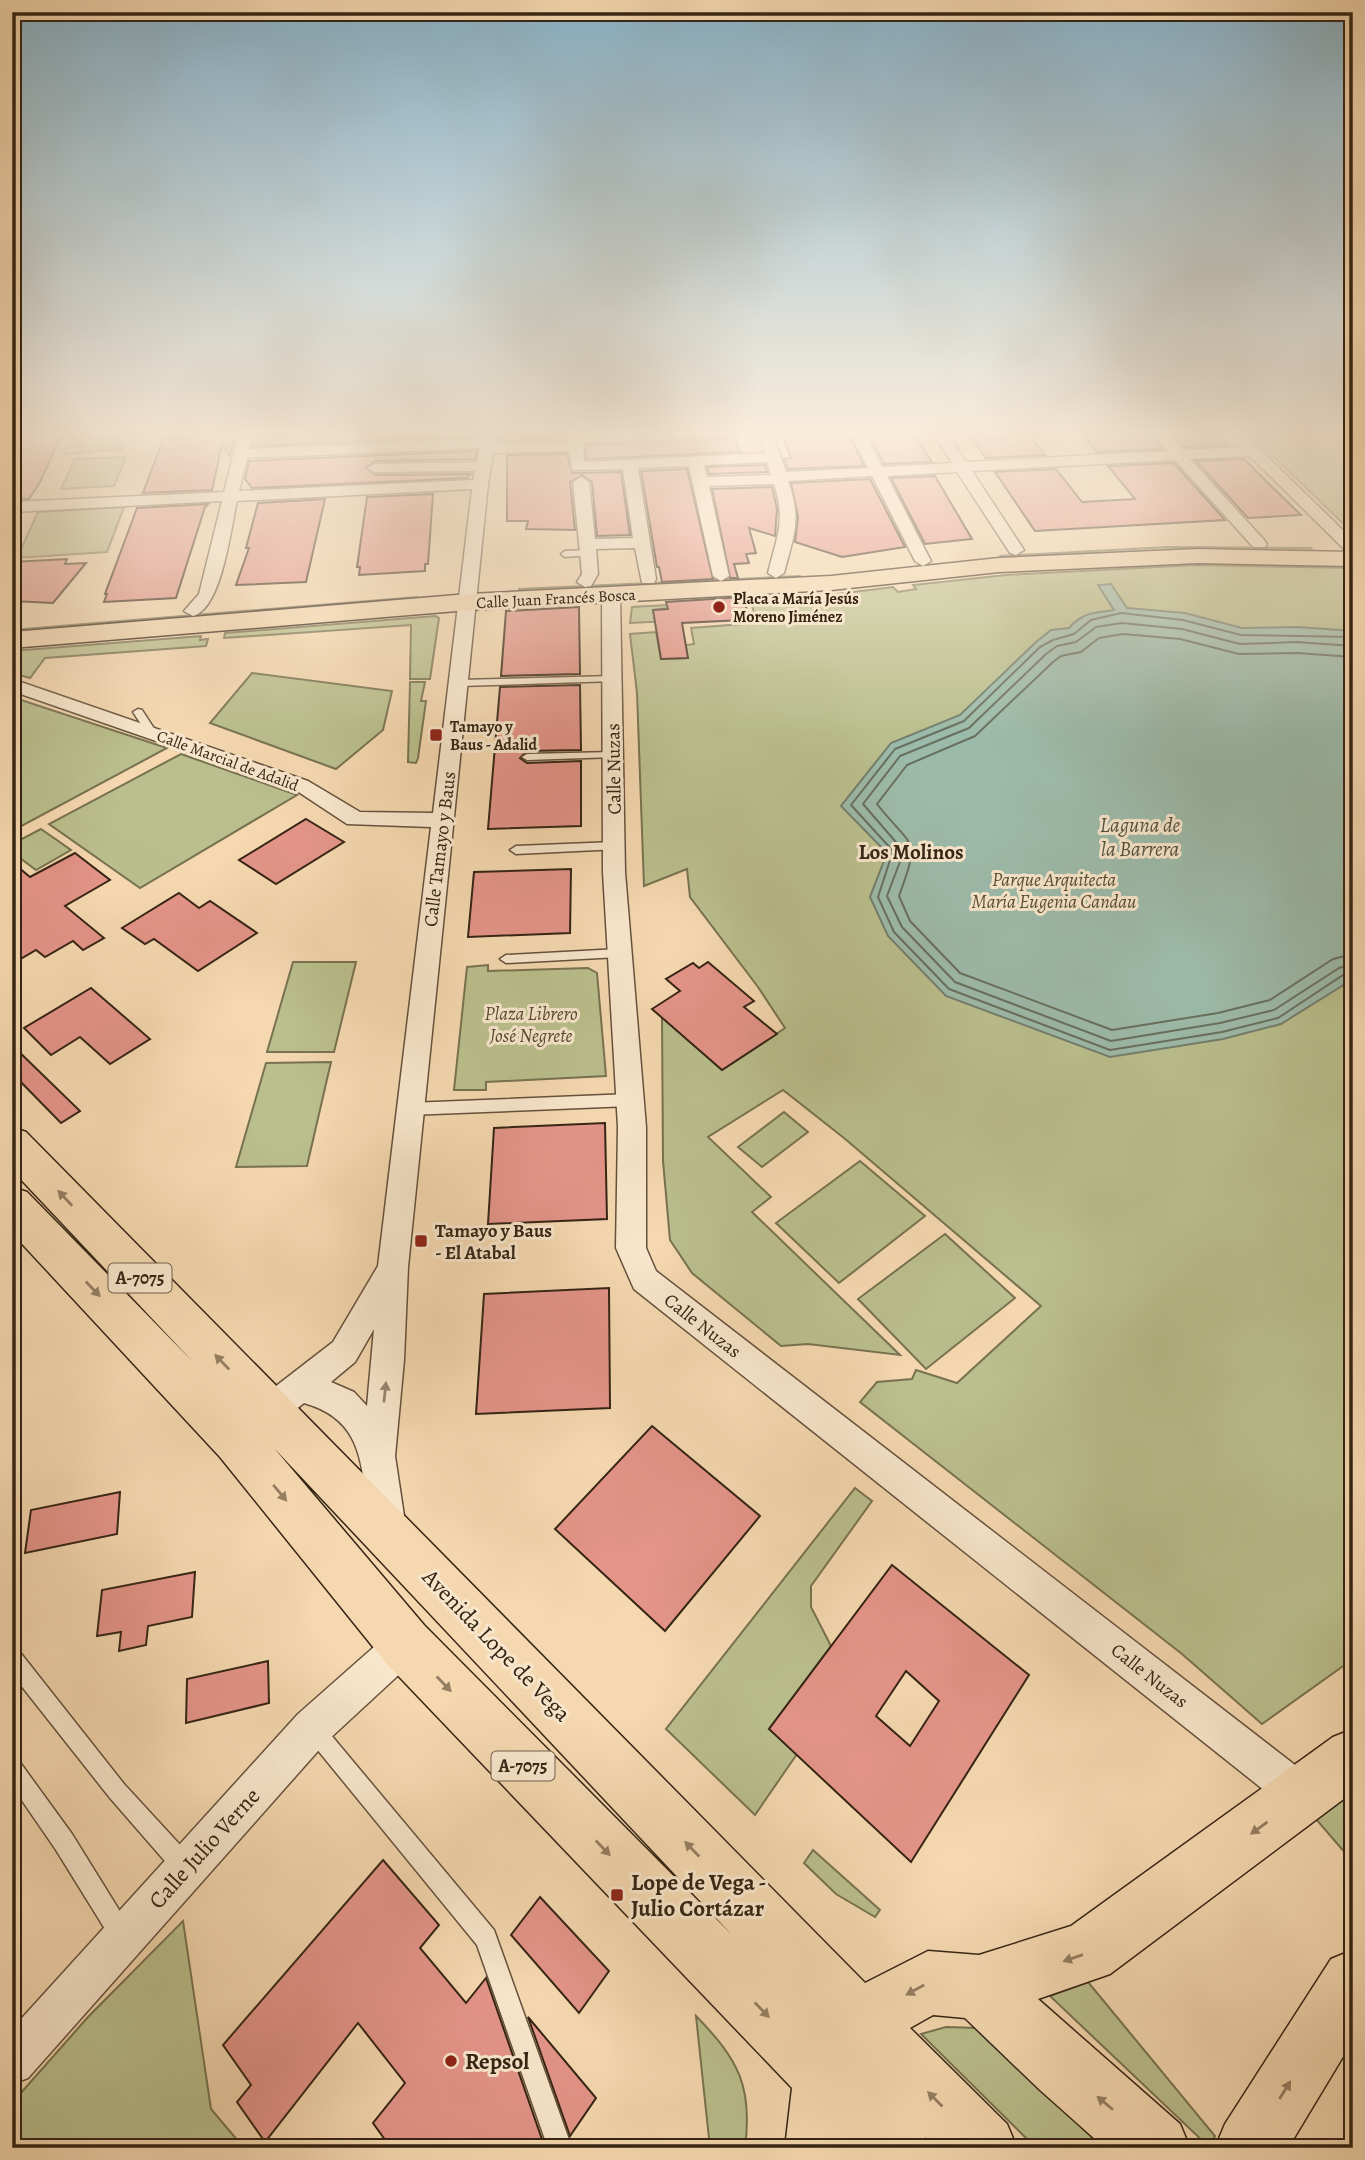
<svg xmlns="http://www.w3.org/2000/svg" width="1365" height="2160" viewBox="0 0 1365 2160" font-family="Alegreya,serif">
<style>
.green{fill:#babf8d;stroke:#787250;stroke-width:2}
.water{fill:#9cbaa9;stroke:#737e6d;stroke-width:2}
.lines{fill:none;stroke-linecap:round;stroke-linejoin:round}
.shore{stroke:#686f5e;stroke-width:2}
.building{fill:#e49489;stroke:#352414;stroke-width:2;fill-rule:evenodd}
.lane-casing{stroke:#65513b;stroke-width:3}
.street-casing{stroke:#65513b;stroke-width:3}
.primary-casing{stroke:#352414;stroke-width:3}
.lane{fill:#f8e6cc;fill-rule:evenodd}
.street{fill:#f8e6cc;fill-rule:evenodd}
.primary{fill:#f5d8b0;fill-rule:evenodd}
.oneway{fill:#957e62}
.oneway2{fill:#968570}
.poi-dot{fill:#8f2418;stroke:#f8e6cc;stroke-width:2.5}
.labels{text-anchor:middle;stroke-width:6;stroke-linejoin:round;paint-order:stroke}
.far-street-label{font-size:16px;fill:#352414;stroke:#f8e6cc}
.far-poi-label{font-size:16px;font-weight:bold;fill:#352414;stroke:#f8e6cc;text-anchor:start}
.shield{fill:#f8e6cc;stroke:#705e4b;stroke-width:2}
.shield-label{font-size:18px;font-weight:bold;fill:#352414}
.street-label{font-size:19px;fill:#352414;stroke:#f8e6cc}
.park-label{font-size:19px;font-style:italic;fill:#564b32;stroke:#f8e6cc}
.poi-label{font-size:19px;font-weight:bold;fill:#352414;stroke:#f8e6cc;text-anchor:start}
.water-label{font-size:21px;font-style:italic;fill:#545141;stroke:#f8e6cc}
.neighbourhood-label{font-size:21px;font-weight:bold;fill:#352414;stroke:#f8e6cc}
.near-street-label{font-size:23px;fill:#352414;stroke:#f8e6cc}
.near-poi-label{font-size:23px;font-weight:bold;fill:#352414;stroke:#f8e6cc;text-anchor:start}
</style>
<rect width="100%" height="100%" fill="#f5d8b0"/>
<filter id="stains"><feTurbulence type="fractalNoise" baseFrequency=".00286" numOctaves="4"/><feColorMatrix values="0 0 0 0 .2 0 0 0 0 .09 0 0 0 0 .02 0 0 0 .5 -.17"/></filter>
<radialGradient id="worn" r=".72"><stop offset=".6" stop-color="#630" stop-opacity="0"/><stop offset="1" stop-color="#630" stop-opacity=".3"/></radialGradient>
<g class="green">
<polygon points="75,432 114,432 123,449 65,454"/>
<polygon points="1248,432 1324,432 1353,449 1353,533"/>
<polygon points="126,457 114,486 61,489 75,459"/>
<polygon points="124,507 107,552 17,558 38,512"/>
<polygon points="1167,547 1311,548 1314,553 1005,560 1001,556"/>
<polygon points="1196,565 1353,568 1353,1659 1262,1724 1182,1654 860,1402 877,1382 912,1379 916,1370 957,1383 1041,1306 844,1138 783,1090 708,1137 771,1197 752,1212 900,1355 808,1344 781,1346 692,1273 670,1240 663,1161 662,1017 722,1070 785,1028 758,987 690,897 687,869 644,886 637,693 630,634 656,632 661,659 687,658 686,645 694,644 691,628 756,623 751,600 837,594 893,587 898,592 916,589 913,585 1006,575"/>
<polygon points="800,576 802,581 519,594 519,589"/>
<polygon points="417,597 417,601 12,634 12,630"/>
<polygon points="704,603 653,610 655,620 670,621 630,623 632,607"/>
<polygon points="435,616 439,618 430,679 410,679 411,625 224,638 225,633"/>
<polygon points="201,636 200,640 208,639 206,646 45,658 30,678 12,673 12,651"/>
<polygon points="252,673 392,691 383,730 336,769 210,723"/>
<polygon points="410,682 425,682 421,701 426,701 418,758 416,763 408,762"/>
<polygon points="12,697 167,748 12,831"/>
<polygon points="181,754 297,795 140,888 49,824"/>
<polygon points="41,829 71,850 36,870 12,852 12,844"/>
<polygon points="293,962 356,962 334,1052 267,1052"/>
<polygon points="488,965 488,971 588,968 597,973 606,1076 486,1082 486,1090 454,1090 467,967"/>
<polygon points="331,1062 307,1166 236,1167 266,1063"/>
<polygon points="784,1112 808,1132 762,1167 738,1147"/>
<polygon points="860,1161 925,1216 839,1283 776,1223"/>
<polygon points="945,1234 1015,1298 926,1369 858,1299"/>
<polygon points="855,1488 872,1501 811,1586 811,1607 831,1646 769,1729 797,1754 755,1815 666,1729"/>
<polygon points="1353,1789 1353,1862 1315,1818"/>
<polygon points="813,1850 880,1910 875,1917 836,1894 804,1863"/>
<polygon points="183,1921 211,2109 244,2148 12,2148 12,2103 88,2017"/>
<polygon points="1088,1982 1215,2136 1209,2147 1050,1996"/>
<path d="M696,2016C738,2059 753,2086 745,2148H710Z"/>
<polygon points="946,2027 979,2028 1103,2148 1036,2148 921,2034"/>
</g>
<path class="water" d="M1111,584L1127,608L1185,613L1242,628L1298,627L1353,631V979L1281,1024L1223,1039L1110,1057L946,996L888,936L870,897L887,853L841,806L891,743L960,715L1036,642L1051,630L1069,628C1082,613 1095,612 1114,610L1098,585Z"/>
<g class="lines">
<g class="shore">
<polyline points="1353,637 1241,635 1183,620 1121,613 1091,620 1074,634 1053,640 1040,647 964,721 895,749 851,805 893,851 878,897 894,932 949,989 1110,1050 1222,1032 1278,1018 1343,975 1353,973"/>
<polyline points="1353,646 1297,642 1240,644 1182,629 1122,623 1096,627 1076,642 1057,646 1046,654 969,728 900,756 863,804 901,848 901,859 887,896 902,927 955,982 1111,1041 1220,1023 1274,1010 1339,968 1353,964"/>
<path d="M1353,657L1297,653L1239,654L1180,639L1123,634L1099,638L1081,652L1061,656L1053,662L975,736L907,765L877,804C913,850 921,835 899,896L910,921L960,973L1112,1030L1218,1013L1270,1000L1333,959L1353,954"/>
</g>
</g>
<g class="building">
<polygon points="12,432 63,432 40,482 29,499 12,499"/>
<polygon points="166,432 236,432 230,456 222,444 212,490 143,493"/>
<polygon points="255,432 480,432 479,436 252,446"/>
<polygon points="499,432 565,432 565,440 498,441"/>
<polygon points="781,432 848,432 864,466 788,469 784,459 791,458"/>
<polygon points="867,432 913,432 932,462 884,464"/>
<polygon points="967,432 1027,432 1045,455 986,458"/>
<polygon points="1080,432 1148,432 1162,449 1097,452"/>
<polygon points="1170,432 1216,432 1229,445 1184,447"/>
<polygon points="730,435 734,435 740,452 586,459 586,445 724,439"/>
<polygon points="477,451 475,459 375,461 366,467 375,475 471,474 467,478 252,488 245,479 249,461"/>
<polygon points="567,454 572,473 621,472 630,535 597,536 592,482 582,475 570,482 575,530 526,529 528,521 507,521 507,455"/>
<polygon points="1244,459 1266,481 1301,515 1248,518 1196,461"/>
<polygon points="1174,463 1225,520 1035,531 995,472 1056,469 1082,502 1135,499 1108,466"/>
<polygon points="765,465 767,472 709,474 707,467"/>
<polygon points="687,469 713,579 662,582 659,567 657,567 641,471"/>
<polygon points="935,476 972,539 925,544 891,478"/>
<polygon points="870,479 905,547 842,557 795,542 798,517 791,483"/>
<polygon points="772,487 777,509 775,536 749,528 756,553 746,554 749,563 734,564 738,578 730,578 712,489"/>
<polygon points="433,494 428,564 425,564 425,571 359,575 360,567 357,567 367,497"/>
<polygon points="325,499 306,582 236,585 249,548 246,548 258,503"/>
<polygon points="208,504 205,507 176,598 104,602 107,594 105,594 137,508"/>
<polygon points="67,559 65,564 86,563 53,603 12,601 12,562"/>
<polygon points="743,597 749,617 742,617 742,620 682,623 688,658 661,659 653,610 668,609 666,602"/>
<polygon points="579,607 580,674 501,676 506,611"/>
<polygon points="580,685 581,750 527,751 520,758 527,763 581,761 581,826 488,829 500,687"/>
<polygon points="306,819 344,842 276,884 239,860"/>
<polygon points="75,853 110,880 65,906 104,938 83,950 73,941 45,957 36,950 12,964 12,862 30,877"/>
<polygon points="571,869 570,933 468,937 474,872"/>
<polygon points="179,893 199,908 210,901 257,933 198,971 154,939 145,944 122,928"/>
<polygon points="708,962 754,1001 744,1007 777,1034 722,1070 652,1009 680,991 666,979 693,963 699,968"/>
<polygon points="91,988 150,1039 110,1064 80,1037 51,1055 24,1028"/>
<polygon points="12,1045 80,1111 61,1123 12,1073"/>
<polygon points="605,1123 607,1219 488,1224 494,1128"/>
<polygon points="609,1288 610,1408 476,1414 484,1294"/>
<polygon points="652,1426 760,1516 665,1631 555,1529"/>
<polygon points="120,1492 117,1534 25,1553 31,1510"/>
<path d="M892,1565L1029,1675L911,1862L769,1729ZM906,1671L939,1701L910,1746L876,1716Z"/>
<polygon points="195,1572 192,1617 148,1626 146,1645 119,1651 121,1632 97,1636 102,1590"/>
<polygon points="268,1661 269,1703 186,1723 187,1679"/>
<polygon points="383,1860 439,1925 420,1948 466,2003 486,1978 545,2148 391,2148 373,2123 405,2083 358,2023 265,2142 237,2102 251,2085 223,2045"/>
<polygon points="540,1897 609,1971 579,2013 511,1935"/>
<polygon points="528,2017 596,2098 570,2136"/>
</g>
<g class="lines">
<defs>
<g id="lane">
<polygon points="588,550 592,553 591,555 565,557 561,554 565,551"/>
<polygon points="612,676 617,679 616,681 460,686 455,683 460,680"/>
<polygon points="138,709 142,710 157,733 156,735 152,736 148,735 133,712"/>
<polygon points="612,752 617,755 616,757 527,760 522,757 527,754"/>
<polygon points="614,842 618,843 618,849 516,854 510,850 516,846"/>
<polygon points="619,949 625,953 619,957 506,963 500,959 506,955"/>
<polygon points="630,1094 635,1096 637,1100 635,1104 630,1106 409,1115 404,1113 402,1109 404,1105 409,1103"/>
<polygon points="12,1648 19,1651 124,1784 193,1859 196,1867 193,1875 185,1878 177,1875 110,1798 12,1674"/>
<polygon points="314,1720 321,1723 494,1930 572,2148 548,2148 477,1945 307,1737 304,1730 307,1723"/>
<polygon points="12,1758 19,1761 72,1834 129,1926 132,1934 129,1942 121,1945 113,1942 56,1850 12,1786"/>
</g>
<g id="street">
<path d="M239,432H253L249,449L481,439L483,432H497L495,444L568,443V432H731L724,436L583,442L584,462L765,453L758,432H772L786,472L868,468L850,432H864L882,467L952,463L932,432H946L966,462L1168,451L1151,432H1166L1183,450L1241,447L1227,432H1242L1353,540V550L1344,549L1250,456L1190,459L1265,541L1267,544L1265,547H1253L1175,460L972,471L1024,550L1016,555L1010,553L957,472L887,476L931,561L923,566L915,561L872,476L788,481C802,521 794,534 784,573L776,578L768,573C777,536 786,521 774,484L709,486L729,576L721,581L713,576L689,466L638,468L656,579L654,583H642L635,548L596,549L598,574L591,586L585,587L577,582L582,574L573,482L581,477L589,482L595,539L633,538L623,469L572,470L569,451L493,453L488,484L408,1267L404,1360L395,1456L406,1529L401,1541L389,1546L377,1541C355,1488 378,1424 304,1403L280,1422L269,1426L258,1422L253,1411L258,1400L333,1342L378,1266L431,827L347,824L294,789L12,691V679L308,781L360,812L433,813L472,489L237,501C231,527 222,609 193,616L184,611L199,594L222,501L12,512V502L224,492ZM480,448L477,462L375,464L368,468L375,472L475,471L473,480L239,491L247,458ZM767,462L771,475L707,477L704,465ZM374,1329L367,1406L354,1392L331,1382L355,1362Z"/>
<polygon points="1337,432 1353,432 1353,441"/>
<polygon points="611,590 620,595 625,872 646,1127 646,1248 656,1271 1317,1782 1323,1796 1317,1810 1303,1816 1289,1810 634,1289 616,1248 618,1127 603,872 602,595"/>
<polygon points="405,1626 418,1631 423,1644 418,1657 326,1742 28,2078 12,2084 12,2029 298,1714 392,1631"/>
</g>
<g id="primary">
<polygon points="1198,549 1353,552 1353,566 1198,563 999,572 831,590 469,610 12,648 12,632 469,594 831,576 999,558"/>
<path d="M12,1127L26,1132L865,1983L928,1951L979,1955L1071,1926L1333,1737L1353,1729V1792L1110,1974L1038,1999L1180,2124L1190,2148H1105L1040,2090L965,2018L933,2015L910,2028L1007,2124L1017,2148H936L925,2137L930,2148H785L792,2088L386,1663L220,1457L12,1233V1187L27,1192L195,1364L12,1170ZM274,1448L733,1936L424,1625Z"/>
<polygon points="1353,1950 1353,2040 1288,2148 1215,2148 1225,2124 1331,1959"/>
</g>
</defs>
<use href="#lane" class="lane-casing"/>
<use href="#street" class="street-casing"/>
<use href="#primary" class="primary-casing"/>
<use href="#lane" class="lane"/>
<use href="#street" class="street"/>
<use href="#primary" class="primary"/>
</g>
<defs><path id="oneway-solid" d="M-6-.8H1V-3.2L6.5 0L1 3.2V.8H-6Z" transform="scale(1.75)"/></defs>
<g class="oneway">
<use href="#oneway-solid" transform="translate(65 1198) rotate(-133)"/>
<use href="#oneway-solid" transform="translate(93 1289) rotate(46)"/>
<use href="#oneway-solid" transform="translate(222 1362) rotate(-134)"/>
<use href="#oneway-solid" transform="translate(280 1493) rotate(50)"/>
<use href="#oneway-solid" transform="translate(444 1684) rotate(46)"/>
<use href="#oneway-solid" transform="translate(1259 1828) rotate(144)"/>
<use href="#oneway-solid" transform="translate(603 1848) rotate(46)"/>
<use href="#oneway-solid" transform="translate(692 1849) rotate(-134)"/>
<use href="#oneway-solid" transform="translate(1073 1958) rotate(161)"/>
<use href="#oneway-solid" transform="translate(915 1990) rotate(151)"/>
<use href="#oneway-solid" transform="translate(762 2010) rotate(46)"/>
<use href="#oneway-solid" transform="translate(1285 2090) rotate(-58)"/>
<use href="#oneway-solid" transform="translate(935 2099) rotate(-135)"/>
<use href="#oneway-solid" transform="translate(1105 2103) rotate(-140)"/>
</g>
<use class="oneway2" href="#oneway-solid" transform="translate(385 1392) rotate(-84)"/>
<linearGradient id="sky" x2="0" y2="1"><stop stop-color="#89b6cf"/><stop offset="0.59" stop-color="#faeddb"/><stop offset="1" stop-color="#faeddb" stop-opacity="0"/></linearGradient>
<rect width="1365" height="734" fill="url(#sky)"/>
<g class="poi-dot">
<circle cx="719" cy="607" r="7"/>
<rect x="429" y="728" width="14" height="14" rx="3.5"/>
<rect x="414" y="1234" width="14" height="14" rx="3.5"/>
<rect x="610" y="1888" width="14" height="14" rx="3.5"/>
<circle cx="451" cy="2061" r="7"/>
</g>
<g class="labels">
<g class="far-street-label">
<text transform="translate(556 598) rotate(-3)" y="6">Calle Juan Francés Bosca</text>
<text transform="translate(228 760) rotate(20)" y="6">Calle Marcial de Adalid</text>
</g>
<g class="far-poi-label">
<text x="733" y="604">Placa a María Jesús<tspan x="733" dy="18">Moreno Jiménez</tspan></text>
<text x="450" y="732">Tamayo y<tspan x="450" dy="18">Baus - Adalid</tspan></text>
</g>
<g class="shield">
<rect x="108.5" y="1263.5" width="63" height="29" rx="5"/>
<rect x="491.5" y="1751.5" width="63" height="29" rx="5"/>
</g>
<g class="shield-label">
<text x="140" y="1284">A-7075</text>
<text x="523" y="1772">A-7075</text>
</g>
<g class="street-label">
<text transform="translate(613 769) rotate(-91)" y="7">Calle Nuzas</text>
<text transform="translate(439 849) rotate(-83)" y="7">Calle Tamayo y Baus</text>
<text transform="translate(703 1325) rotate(38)" y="7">Calle Nuzas</text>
<text transform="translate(1150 1675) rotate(38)" y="7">Calle Nuzas</text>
</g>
<g class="park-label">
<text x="1054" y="886">Parque Arquitecta<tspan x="1054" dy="22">María Eugenia Candau</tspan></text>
<text x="531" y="1020">Plaza Librero<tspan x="531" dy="22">José Negrete</tspan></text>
</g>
<g class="poi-label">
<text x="435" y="1237">Tamayo y Baus<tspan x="435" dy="22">- El Atabal</tspan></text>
</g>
<g class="water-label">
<text x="1140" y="832">Laguna de<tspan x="1140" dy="24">la Barrera</tspan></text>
</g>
<g class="neighbourhood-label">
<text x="911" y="859">Los Molinos</text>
</g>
<g class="near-street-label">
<text transform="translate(497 1645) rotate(46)" y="8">Avenida Lope de Vega</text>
<text transform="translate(204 1848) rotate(-48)" y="8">Calle Julio Verne</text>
</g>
<g class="near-poi-label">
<text x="631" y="1890">Lope de Vega -<tspan x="631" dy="26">Julio Cortázar</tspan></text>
<text x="465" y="2069">Repsol</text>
</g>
</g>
<rect width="1365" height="2160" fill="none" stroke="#f5d8b0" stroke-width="42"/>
<rect x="14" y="14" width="1337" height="2132" fill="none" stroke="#352414" stroke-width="3.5"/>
<rect x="21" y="21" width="1323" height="2118" fill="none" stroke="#352414" stroke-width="2"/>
<rect width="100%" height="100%" filter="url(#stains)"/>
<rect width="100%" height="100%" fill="url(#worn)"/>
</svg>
